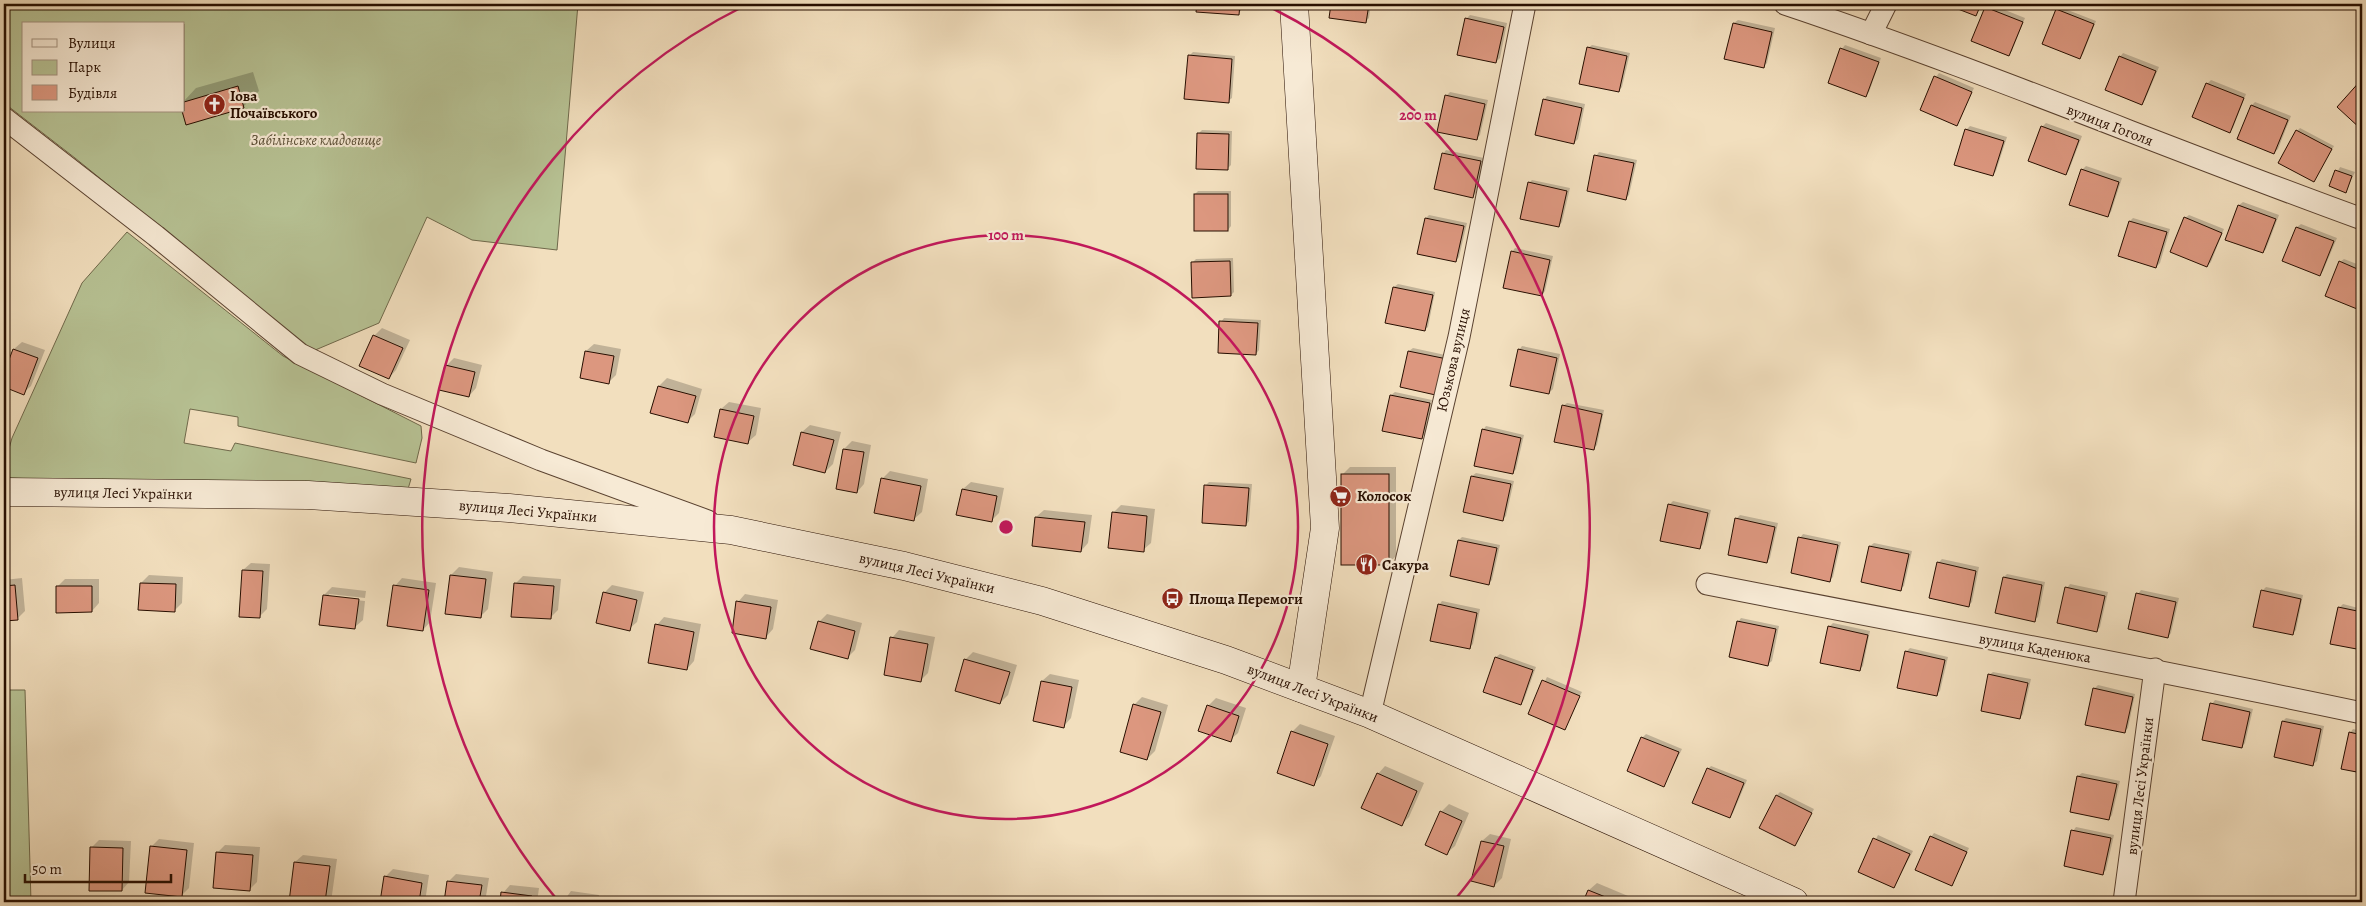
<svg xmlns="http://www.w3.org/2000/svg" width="2366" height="906" viewBox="0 0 2366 906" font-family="Alegreya,serif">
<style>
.green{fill:#b7c294;stroke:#6f684a;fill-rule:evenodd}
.shadow{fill:#0003}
.building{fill:#dc977f;stroke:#270e00}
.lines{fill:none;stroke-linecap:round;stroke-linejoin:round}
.street-casing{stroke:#5a4230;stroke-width:23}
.secondary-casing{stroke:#270e00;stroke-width:29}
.street{stroke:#f7ead5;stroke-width:21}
.secondary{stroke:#f7ead5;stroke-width:28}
.ring{fill:none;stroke:#c2185b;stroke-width:2.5}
.labels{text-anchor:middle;stroke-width:4.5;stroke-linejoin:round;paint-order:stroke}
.poi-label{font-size:15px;font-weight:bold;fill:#270e00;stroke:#f7ead5;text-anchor:start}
.street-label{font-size:15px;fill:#270e00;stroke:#f7ead5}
.park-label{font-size:15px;font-style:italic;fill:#594d34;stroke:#f7ead5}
.centre{fill:#c2185b;stroke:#f7ead5;stroke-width:2.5}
.ring-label{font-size:15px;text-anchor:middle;font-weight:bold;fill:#c2185b;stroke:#f7ead5;stroke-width:4.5;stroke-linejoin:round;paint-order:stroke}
</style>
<rect width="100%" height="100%" fill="#f2dfbe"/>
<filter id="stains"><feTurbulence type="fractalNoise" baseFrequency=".004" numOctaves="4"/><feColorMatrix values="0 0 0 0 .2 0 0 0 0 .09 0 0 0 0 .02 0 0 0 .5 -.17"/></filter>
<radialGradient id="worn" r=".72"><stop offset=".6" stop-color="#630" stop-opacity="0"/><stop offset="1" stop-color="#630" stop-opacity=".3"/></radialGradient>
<g class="green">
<path d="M4,4H578L557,250L472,240L427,217L379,323L313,351L75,158L4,103ZM24,24H184V111H24Z"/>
<polygon points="127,232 283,356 421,426 422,438 416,463 238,426 238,417 190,409 184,443 231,451 235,443 411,479 408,489 4,478 4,466 12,438 82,283"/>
<polygon points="4,690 25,690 31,902 4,902"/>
</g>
<g class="shadow">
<polygon points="1198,4 1246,4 1238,14 1197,11"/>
<polygon points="1332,4 1371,4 1369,18 1366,21 1331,17"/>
<polygon points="1948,4 1982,4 1975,15"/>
<polygon points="1990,4 2025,18 2012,51 2009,55 1973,41 1986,7"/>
<polygon points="2060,7 2096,21 2083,54 2079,58 2057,10"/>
<polygon points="1470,15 1507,23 1500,58 1496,62 1466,19"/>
<polygon points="1738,20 1775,28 1767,63 1763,67 1734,23"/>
<polygon points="1592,45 1630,53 1622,87 1619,91 1588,48"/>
<polygon points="1845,45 1881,58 1869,92 1866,95 1842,49"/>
<polygon points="1193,52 1235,56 1232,98 1228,101 1189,56"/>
<polygon points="2123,53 2159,67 2145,100 2142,104 2120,57"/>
<polygon points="253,72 259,91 243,107 184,111 184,101 196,88"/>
<polygon points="1939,73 1974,88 1957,125 1936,77"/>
<polygon points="2211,80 2246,94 2233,128 2230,131 2207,84"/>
<polygon points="1450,92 1488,100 1480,135 1476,139 1446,96"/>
<polygon points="1547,96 1585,104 1578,139 1574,143 1544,100"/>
<polygon points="2255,102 2291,116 2278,149 2274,153 2239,138 2252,105"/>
<polygon points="2046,123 2082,136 2069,170 2066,173 2042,127"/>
<polygon points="1970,126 2007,137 1996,171 1993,175 1966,130"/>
<polygon points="2300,128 2334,146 2314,181 2297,131"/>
<polygon points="1202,130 1232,131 1231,165 1228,168 1198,134"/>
<polygon points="1446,150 1484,158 1476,193 1473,196 1443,154"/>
<polygon points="1599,152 1637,160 1629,195 1626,198 1596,156"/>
<polygon points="2086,166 2122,178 2111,212 2107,216 2082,170"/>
<polygon points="2340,167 2355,172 2346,191 2330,186"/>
<polygon points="1532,180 1570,188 1562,222 1559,226 1529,183"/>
<polygon points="1198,191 1231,191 1231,226 1228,230 1195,194"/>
<polygon points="2243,202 2279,215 2266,249 2263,252 2227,239 2239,205"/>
<polygon points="1429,215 1467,223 1459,257 1456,261 1426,218"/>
<polygon points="2189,215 2224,229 2211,262 2207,266 2185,218"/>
<polygon points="2133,218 2170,229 2160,263 2156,267 2130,221"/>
<polygon points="2301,224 2337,238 2323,271 2320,275 2284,260 2297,227"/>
<polygon points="1515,248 1553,256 1545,291 1542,295 1512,252"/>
<polygon points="1233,258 1234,292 1231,295 1192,263 1196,259"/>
<polygon points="2344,259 2362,266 2362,310 2326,295 2340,262"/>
<polygon points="1398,284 1435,292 1428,327 1424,330 1387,322 1394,287"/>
<polygon points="1224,318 1261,320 1259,350 1256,354 1221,322"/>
<polygon points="382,328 410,340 396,370 389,378 374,336"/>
<polygon points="22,342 45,350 31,386 23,393 4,386 4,376 14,349"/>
<polygon points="594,344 621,349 616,375 609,382 586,351"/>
<polygon points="1522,346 1560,354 1553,389 1549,393 1519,350"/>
<polygon points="1413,348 1450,356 1439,394 1409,351"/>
<polygon points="454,358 482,365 476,388 469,396 446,366"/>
<polygon points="667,378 702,389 695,414 687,422 652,412 659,386"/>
<polygon points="1395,392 1432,400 1425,434 1421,438 1384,430 1391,395"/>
<polygon points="729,402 761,408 756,435 748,442 716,436 721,409"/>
<polygon points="1567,403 1604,410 1597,445 1593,449 1563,406"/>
<polygon points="810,425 841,432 833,464 825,472 802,432"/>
<polygon points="1486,426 1524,435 1516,469 1513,473 1483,430"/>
<polygon points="852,441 871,445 864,484 857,492 837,488 844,449"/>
<polygon points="1350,467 1396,467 1396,556 1389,563 1343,474"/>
<polygon points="890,471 928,479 922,512 914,519 882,479"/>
<polygon points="1476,473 1514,481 1506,516 1503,519 1472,476"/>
<polygon points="971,482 1004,488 999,513 991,521 963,489"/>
<polygon points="1209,482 1252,484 1249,521 1246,525 1206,485"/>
<polygon points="1673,501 1711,510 1703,544 1700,548 1669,505"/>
<polygon points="1121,505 1155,509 1151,543 1143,550 1113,513"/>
<polygon points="1044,510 1092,515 1088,543 1081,551 1036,517"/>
<polygon points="1740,515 1778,523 1770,558 1767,562 1736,519"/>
<polygon points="1803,534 1841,542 1833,577 1830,580 1800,538"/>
<polygon points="1462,537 1500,545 1492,580 1489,583 1459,540"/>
<polygon points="1874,543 1912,551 1904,586 1900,589 1870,546"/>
<polygon points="1942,559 1979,567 1972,602 1968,606 1938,563"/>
<polygon points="251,563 270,564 267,609 259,617 243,570"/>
<polygon points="459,567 493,572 488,609 480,617 446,613 451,575"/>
<polygon points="2007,574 2045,582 2038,617 2034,620 2004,577"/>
<polygon points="149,575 183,577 182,603 174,611 141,583"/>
<polygon points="523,576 561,579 558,610 550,618 515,584"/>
<polygon points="22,578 25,611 18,618 4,620 4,580"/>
<polygon points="402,578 436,583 430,622 423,630 395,586"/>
<polygon points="65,579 99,579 99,603 92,611 57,587"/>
<polygon points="2070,584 2108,592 2100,627 2097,631 2067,588"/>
<polygon points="612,585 644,592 637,622 629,629 604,593"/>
<polygon points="332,587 366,591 365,598 329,594 329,597 365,601 363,620 355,627 324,595"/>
<polygon points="2266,587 2303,595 2296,630 2292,634 2262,591"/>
<polygon points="2141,590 2179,598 2171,633 2168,637 2138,594"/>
<polygon points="745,594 778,600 773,629 766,637 738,602"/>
<polygon points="1442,601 1480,609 1473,644 1469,648 1439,605"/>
<polygon points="2343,604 2362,609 2362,649 2332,643 2339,608"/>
<polygon points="827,614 862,623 855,650 847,658 819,622"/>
<polygon points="664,617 701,624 694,661 687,669 657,625"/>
<polygon points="1741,618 1779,626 1772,661 1768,664 1738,622"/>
<polygon points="1833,623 1870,631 1863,666 1859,670 1829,627"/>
<polygon points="899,630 935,637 928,673 920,681 892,638"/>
<polygon points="1910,648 1948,657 1940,691 1936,695 1906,652"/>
<polygon points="973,652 1017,665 1008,695 1000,703 965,660"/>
<polygon points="1500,654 1536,667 1524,700 1521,704 1496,657"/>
<polygon points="1993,672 2031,679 2023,714 2020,718 1989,675"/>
<polygon points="1050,674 1079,680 1071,718 1064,726 1042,681"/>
<polygon points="1547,677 1582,692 1564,729 1529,713"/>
<polygon points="2098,685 2135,694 2128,728 2124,732 2094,689"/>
<polygon points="1142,697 1168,705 1155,751 1147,759 1134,705"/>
<polygon points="1216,698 1246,708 1238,733 1230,740 1208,706"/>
<polygon points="2215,700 2253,709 2245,743 2242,747 2212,704"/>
<polygon points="2286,718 2324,726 2317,761 2313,764 2283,721"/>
<polygon points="1300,724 1335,736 1321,776 1314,784 1292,732"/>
<polygon points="2353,729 2362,731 2362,772 2342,768 2350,733"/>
<polygon points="1646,734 1682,749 1664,785 1629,770 1643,737"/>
<polygon points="1385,766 1424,783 1409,817 1402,824 1378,774"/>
<polygon points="1711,766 1747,780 1733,813 1730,817 1708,769"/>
<polygon points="2082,773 2120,781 2112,815 2109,819 2071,811 2078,776"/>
<polygon points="1780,792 1814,809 1795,845 1777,795"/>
<polygon points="1449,804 1469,813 1455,846 1447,853 1441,812"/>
<polygon points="2076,827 2114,835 2106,870 2103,873 2073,831"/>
<polygon points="1934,833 1969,848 1952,885 1931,837"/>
<polygon points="1490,834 1511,839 1502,878 1494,886 1482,841"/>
<polygon points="1878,835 1913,851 1894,887 1859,871"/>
<polygon points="159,839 194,843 189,888 181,896 151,847"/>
<polygon points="99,840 131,841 129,882 122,890 91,848"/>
<polygon points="225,845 260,847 257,882 249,890 217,853"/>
<polygon points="303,855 337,859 331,902 290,902 295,862"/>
<polygon points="393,869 429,875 425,902 381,902 385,877"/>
<polygon points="456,874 489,878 485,902 446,902 449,881"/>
<polygon points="1597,883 1628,896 1626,902 1584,902 1589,890"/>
<polygon points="510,885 539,888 537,902 501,902 503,893"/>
<polygon points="571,891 599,895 598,902 563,902"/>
</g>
<g class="building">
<polygon points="1197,4 1240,4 1239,15 1196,12"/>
<polygon points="1331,4 1369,4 1366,23 1329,18"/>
<polygon points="1945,4 1981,4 1976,16"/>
<polygon points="1985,7 2023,22 2009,56 1971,41"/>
<polygon points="2056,9 2094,24 2080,59 2042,44"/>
<polygon points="1465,18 1504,27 1496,63 1457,55"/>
<polygon points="1733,23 1772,32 1764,68 1724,59"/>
<polygon points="1587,47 1627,56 1619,92 1579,84"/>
<polygon points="1840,48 1879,62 1866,97 1828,83"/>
<polygon points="1188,55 1232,59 1229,103 1184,99"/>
<polygon points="2119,56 2156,71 2142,105 2105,90"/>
<polygon points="1934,76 1972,92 1957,126 1920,110"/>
<polygon points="2362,79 2362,130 2337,107"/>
<polygon points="2206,83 2244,98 2230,133 2192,117"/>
<polygon points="238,86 244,108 186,125 182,111 184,111 184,102"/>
<polygon points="1445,95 1485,104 1477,140 1437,132"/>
<polygon points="1543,99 1582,108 1574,144 1535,135"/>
<polygon points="2251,105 2288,120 2274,154 2237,139"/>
<polygon points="2041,126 2079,140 2066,175 2028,161"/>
<polygon points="1965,129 2004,141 1993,176 1954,165"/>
<polygon points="2296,130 2332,149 2314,182 2278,163"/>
<polygon points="1197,133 1229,134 1228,170 1196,169"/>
<polygon points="1442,153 1481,161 1473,198 1434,189"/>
<polygon points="1594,155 1634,163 1626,200 1587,191"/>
<polygon points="2081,169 2119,182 2108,217 2069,205"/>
<polygon points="2335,170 2352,176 2346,193 2329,186"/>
<polygon points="1528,182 1567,191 1559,227 1520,219"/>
<rect x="1194" y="194" width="34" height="37"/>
<polygon points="2238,205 2276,219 2263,253 2225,240"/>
<polygon points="2184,217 2222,233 2207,267 2170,252"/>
<polygon points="1425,218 1464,226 1456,262 1417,254"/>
<polygon points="2129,221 2167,232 2156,268 2118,256"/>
<polygon points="2296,227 2334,241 2320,276 2282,261"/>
<polygon points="1511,251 1550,260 1542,296 1503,288"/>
<polygon points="1230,261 1231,296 1192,298 1191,262"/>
<polygon points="2339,261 2362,271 2362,311 2325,296"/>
<polygon points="1393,287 1433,295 1425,331 1385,323"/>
<polygon points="1219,321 1258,323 1256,355 1218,353"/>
<polygon points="373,335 403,348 389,379 359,366"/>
<polygon points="13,349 38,358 24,395 4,387 4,373"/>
<polygon points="1518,349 1557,358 1549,394 1510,386"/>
<polygon points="585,351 614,356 609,384 580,378"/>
<polygon points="1408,351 1447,359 1440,396 1400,387"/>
<polygon points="445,365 475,372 469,397 439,390"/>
<polygon points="658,386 696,396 688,423 650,413"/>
<polygon points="1390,395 1430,403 1422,439 1382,431"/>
<polygon points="1562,405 1602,414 1594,450 1554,442"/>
<polygon points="720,409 754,416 748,444 714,437"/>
<polygon points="1482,429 1521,438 1513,474 1474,466"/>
<polygon points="801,432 834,440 825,473 793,465"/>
<polygon points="843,449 864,452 857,493 836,489"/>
<rect x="1341" y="474" width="48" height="91"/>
<polygon points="1471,476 1511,484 1503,521 1463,512"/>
<polygon points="881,478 921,486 914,521 874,513"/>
<polygon points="1204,485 1249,488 1246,526 1202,523"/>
<polygon points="962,489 997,496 992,522 956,515"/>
<polygon points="1668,504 1708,513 1700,549 1660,541"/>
<polygon points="1112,512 1147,516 1144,552 1108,548"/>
<polygon points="1035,517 1085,522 1081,552 1032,546"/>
<polygon points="1735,518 1775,527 1767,563 1728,555"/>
<polygon points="1798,537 1838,545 1830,582 1791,573"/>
<polygon points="1458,540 1497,548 1489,585 1450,576"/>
<polygon points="1869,546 1909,554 1901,591 1861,582"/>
<polygon points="1937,562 1976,571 1969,607 1929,598"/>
<polygon points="242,570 263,571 260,618 239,617"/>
<polygon points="450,575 486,579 481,618 445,614"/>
<polygon points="2003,577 2042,585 2035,622 1995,613"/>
<polygon points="140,583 176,584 175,612 138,610"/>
<polygon points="514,583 554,586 551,619 511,617"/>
<polygon points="15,585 18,620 4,621 4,586"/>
<polygon points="393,585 429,590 423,631 387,626"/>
<polygon points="56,586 92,586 92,612 56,613"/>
<polygon points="2065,587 2105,596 2097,632 2057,623"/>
<polygon points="2261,590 2301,599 2293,635 2253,627"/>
<polygon points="603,592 637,600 630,631 596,623"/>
<polygon points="2136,593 2176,602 2168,638 2128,629"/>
<polygon points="323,595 359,599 355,629 319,625"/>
<polygon points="736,601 771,607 766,639 732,633"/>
<polygon points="1438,604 1477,613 1470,649 1430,641"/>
<polygon points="2338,607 2362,612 2362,650 2330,644"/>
<polygon points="818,621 855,631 848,659 810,649"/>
<polygon points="1737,621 1776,629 1768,666 1729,657"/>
<polygon points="655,624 694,632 687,670 648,663"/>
<polygon points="1828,626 1868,635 1860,671 1820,663"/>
<polygon points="890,637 928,644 921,682 884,675"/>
<polygon points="1905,651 1945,660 1937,696 1897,688"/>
<polygon points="1495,657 1533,670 1521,705 1483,692"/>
<polygon points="964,659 1010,672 1000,704 955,691"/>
<polygon points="1988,674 2028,683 2020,719 1981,711"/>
<polygon points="1542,680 1580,696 1565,730 1528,714"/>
<polygon points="1041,681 1072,687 1064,728 1033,721"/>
<polygon points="2093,688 2133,697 2125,733 2085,725"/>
<polygon points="2210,703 2250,712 2242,748 2202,740"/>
<polygon points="1133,704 1161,712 1147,760 1120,752"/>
<polygon points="1207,705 1239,716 1231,742 1198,731"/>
<polygon points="2282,721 2321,729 2313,766 2274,757"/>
<polygon points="1291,731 1328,744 1314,786 1277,773"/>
<polygon points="2349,732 2362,735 2362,773 2341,769"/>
<polygon points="1641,737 1679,752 1664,787 1627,771"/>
<polygon points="1707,768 1744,783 1730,818 1692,803"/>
<polygon points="1377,773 1417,791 1402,826 1361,808"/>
<polygon points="2077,776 2117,784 2109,820 2070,812"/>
<polygon points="1776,795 1812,813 1795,846 1759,828"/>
<polygon points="1440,811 1462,821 1447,855 1425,845"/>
<polygon points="2071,830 2111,838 2103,875 2064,866"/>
<polygon points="1930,836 1967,852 1952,886 1915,870"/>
<polygon points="1873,838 1910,854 1894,888 1858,872"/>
<polygon points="1481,841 1504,846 1494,887 1471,881"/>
<polygon points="150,846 187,850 182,897 145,893"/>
<polygon points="90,847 123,848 122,891 89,891"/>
<polygon points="216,852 253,855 250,891 213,888"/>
<polygon points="294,862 330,866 325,902 289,902"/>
<polygon points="384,876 422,883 419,902 380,902"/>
<polygon points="447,881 482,885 479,902 444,902"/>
<polygon points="1588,890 1618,902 1583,902"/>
<polygon points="501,892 532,896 531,902 500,902"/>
<polygon points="562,898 590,902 562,902"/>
</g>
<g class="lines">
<defs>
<g id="street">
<path d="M1785,4C1979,69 2169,149 2362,219"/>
<polyline points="1871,34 1886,4"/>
<polyline points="4,118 156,236 300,354 382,394 541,460 708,521"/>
<path d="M1707,584C1926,627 2145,667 2362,713"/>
<polyline points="1370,714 1459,337 1525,4"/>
<polyline points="2124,902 2155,669"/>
</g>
<g id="secondary">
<polyline points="1294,4 1325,528 1301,688"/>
<polyline points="4,492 308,495 509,508 731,530 904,566 1042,601 1226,660 1370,714 1794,902"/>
</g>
</defs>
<use href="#street" class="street-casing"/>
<use href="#secondary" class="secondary-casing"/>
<use href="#street" class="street"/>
<use href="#secondary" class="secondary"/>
</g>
<g class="ring">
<circle cx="1006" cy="527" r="292"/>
<path d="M559 902A583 583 0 0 1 746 5M1266 5A583 583 0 0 1 1453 902"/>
</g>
<defs>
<symbol id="church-disc" viewBox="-11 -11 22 22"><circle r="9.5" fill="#8f2418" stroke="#f7ead5"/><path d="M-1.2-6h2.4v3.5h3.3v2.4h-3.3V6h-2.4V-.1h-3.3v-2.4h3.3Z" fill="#fff"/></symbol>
<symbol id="supermarket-disc" viewBox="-11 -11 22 22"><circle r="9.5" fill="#8f2418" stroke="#f7ead5"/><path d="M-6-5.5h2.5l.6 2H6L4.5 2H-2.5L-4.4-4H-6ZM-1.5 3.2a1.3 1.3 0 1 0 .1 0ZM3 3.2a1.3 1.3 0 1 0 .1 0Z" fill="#fff"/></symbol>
<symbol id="restaurant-disc" viewBox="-11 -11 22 22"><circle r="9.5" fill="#8f2418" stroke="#f7ead5"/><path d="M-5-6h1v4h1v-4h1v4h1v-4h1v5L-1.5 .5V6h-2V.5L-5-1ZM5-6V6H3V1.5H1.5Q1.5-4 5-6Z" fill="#fff"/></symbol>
<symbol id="bus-disc" viewBox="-11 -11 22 22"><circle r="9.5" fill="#8f2418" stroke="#f7ead5"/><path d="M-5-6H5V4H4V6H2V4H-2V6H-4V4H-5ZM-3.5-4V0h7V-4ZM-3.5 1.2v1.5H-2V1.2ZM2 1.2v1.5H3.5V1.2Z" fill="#fff"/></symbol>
</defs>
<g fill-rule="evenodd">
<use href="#church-disc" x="202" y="92" width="25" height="25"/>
<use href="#supermarket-disc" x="1328" y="484" width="25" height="25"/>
<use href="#restaurant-disc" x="1354" y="552" width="25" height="25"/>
<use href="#bus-disc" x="1160" y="586" width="25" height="25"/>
</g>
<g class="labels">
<g class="poi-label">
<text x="230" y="101">Іова<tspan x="230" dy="17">Почаївського</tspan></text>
<text x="1357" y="501">Колосок</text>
<text x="1382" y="570">Сакура</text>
<text x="1189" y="604">Площа Перемоги</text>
</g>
<g class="street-label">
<text transform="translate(2110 125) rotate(21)" y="5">вулиця Гоголя</text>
<text transform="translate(1453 360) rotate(-77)" y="5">Юзькова вулиця</text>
<text transform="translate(123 493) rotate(1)" y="5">вулиця Лесі Українки</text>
<text transform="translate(528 511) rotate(5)" y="5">вулиця Лесі Українки</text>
<text transform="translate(927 573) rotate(13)" y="5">вулиця Лесі Українки</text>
<text transform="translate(2035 648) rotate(10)" y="5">вулиця Каденюка</text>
<text transform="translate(1313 693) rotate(21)" y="5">вулиця Лесі Українки</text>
<text transform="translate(2140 786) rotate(-83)" y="5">вулиця Лесі Українки</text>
</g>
<g class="park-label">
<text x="316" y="145">Забілінське кладовище</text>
</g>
</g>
<circle cx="1006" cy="527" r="8" class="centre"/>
<g class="ring-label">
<text x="1418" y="120">200 m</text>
<text x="1006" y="240">100 m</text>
</g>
<rect width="2366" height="906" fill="none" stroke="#f2dfbe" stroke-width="20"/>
<rect x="5" y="5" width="2356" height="896" fill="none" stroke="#270e00" stroke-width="2.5"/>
<rect x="10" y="10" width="2346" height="886" fill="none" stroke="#270e00"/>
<rect x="22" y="22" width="162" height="90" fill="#f7ead5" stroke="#a49280"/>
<rect x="32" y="39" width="25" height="8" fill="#f7ead5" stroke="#a49280"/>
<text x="68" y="48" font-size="15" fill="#270e00">Вулиця</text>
<rect x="32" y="60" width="25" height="15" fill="#b7c294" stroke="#a49280"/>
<text x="68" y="72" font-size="15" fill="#270e00">Парк</text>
<rect x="32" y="85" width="25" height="15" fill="#dc977f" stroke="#a49280"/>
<text x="68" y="98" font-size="15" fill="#270e00">Будівля</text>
<path d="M25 874v8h146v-8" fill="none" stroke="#270e00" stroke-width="2.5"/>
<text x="32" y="874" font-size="15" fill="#270e00" stroke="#f7ead5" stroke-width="4" paint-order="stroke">50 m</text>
<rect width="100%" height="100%" filter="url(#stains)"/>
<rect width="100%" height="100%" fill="url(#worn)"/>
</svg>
